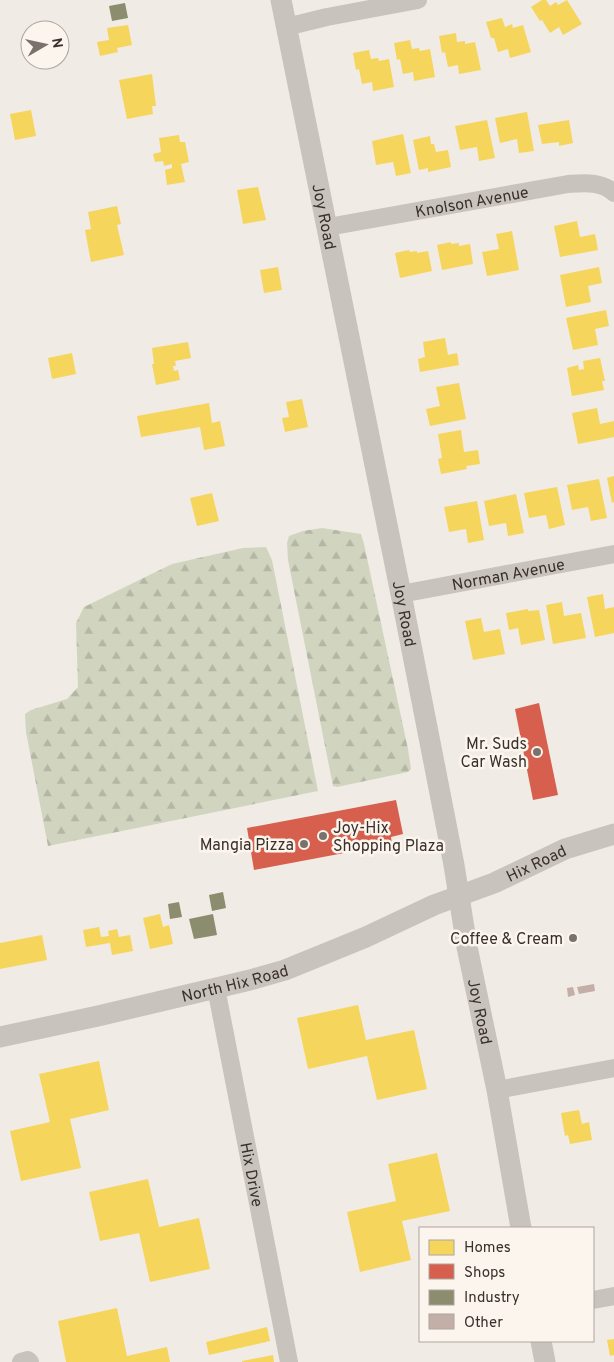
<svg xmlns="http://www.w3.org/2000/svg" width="614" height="1362" viewBox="0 0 614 1362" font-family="Overpass,sans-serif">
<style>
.forest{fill:url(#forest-firs)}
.homes{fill:#f6d55c}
.shops{fill:#d6604d}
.industry{fill:#8c8c6e}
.building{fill:#c3afa7}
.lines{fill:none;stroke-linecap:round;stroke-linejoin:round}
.minor{stroke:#c9c3bd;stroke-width:18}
.tertiary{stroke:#c9c3bd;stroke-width:21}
.poi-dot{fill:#7a716c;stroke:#fbf5ee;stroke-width:2}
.labels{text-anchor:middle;stroke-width:5;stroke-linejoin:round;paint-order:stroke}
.street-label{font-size:16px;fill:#3a302b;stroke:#fbf5ee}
.poi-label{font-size:16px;fill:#3a302b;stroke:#fbf5ee;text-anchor:end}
</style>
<defs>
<pattern id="forest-firs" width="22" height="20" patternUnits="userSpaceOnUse" patternTransform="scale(1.25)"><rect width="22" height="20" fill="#d1d5bf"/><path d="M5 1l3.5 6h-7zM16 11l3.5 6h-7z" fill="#b4b7a4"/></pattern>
</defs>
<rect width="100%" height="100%" fill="#f0ebe5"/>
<g class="forest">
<polygon points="322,528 361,534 364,544 408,749 411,769 408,772 337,787 333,786 288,560 287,543 289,536 303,531"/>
<polygon points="266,547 272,560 318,791 48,846 26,732 25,714 31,710 67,699 78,687 76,623 84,607 172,564 243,548"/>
</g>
<g class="homes">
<polygon points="542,0 546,0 550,6 556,2 558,5 567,0 582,24 563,35 559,27 550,33 542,20 540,21 531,7"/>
<polygon points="502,18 505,27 512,24 513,28 523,25 531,52 510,58 508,49 498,52 494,38 491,38 486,22"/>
<polygon points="128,25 132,45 117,48 118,52 100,56 97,42 109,40 107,28"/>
<polygon points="456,33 457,42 465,41 465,44 475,42 481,70 459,74 458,65 448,67 445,52 442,53 439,36"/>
<polygon points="410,40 412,49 419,48 420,51 430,49 435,77 414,81 413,72 403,74 400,59 397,60 394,43"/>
<polygon points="369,50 371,59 378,58 379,61 389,59 394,87 373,91 372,82 362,84 359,69 356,70 353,53"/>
<polygon points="152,74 156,106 152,106 153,114 127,119 119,80"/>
<polygon points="31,110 36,136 15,140 10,114"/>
<polygon points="527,112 534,151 519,153 517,139 500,143 495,118"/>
<polygon points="487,120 495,158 479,161 477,147 460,150 455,126"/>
<polygon points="569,120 573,143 559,146 559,142 542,144 538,125"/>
<polygon points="403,134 411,173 396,176 393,162 376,165 372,141"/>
<polygon points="179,135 180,142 185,142 189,162 181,164 185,182 167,185 165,170 172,168 172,164 164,166 163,161 155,162 153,154 161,152 159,138"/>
<polygon points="430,136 431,144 434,144 436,152 448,150 451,167 428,172 428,168 419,170 413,140"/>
<polygon points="258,187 266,220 243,224 237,190"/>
<polygon points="117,206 121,224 117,225 124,255 91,262 85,230 91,229 88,212"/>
<polygon points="577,221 580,237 595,234 598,250 560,257 554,226"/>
<polygon points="512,231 519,270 487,276 482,252 499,249 496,234"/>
<polygon points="451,242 451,244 459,243 459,246 470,244 473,264 442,270 437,245"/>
<polygon points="409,250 410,252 417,251 417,253 428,251 432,271 400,278 395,253"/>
<polygon points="278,267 282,290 264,293 260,270"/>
<polygon points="599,267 602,283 588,286 591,302 566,307 560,275"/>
<polygon points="606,310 609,326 595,329 598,345 573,350 566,318"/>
<polygon points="445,338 448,355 457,353 459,365 420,372 418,359 425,357 423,342"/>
<polygon points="188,342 191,358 175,361 176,366 173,366 174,371 178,370 180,380 156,385 152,364 154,364 152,348"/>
<polygon points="72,353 76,374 52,379 48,358"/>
<polygon points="600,358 605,381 602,381 604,390 572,396 567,368 578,365 579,370 584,369 583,361"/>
<polygon points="459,383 466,419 430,426 426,409 440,406 436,387"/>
<polygon points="302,399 308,427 285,432 282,418 289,417 286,402"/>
<polygon points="209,403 212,423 220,421 225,446 204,450 200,427 141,437 137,416"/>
<polygon points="597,408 600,424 614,421 614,437 578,444 572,413"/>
<polygon points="461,430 464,452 478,450 480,464 466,466 467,469 441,474 438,459 442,458 438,434"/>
<polygon points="614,476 614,502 612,503 607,478"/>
<polygon points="599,479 607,518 591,521 588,507 572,510 567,485"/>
<polygon points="557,487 565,525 549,529 546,515 529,518 524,493"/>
<polygon points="212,493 219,521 197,526 190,498"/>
<polygon points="516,494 524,533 508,536 506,523 489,526 484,501"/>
<polygon points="477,501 484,540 468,543 466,529 449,532 444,507"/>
<polygon points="603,594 605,609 614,607 614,633 595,637 587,597"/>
<polygon points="562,602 564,616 581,613 586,638 553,644 546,605"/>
<polygon points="528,609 528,611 539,610 545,640 521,645 518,628 509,630 506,613"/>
<polygon points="481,618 484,632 500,629 505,654 473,660 465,621"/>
<polygon points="160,914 163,927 169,925 173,944 150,949 143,918"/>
<polygon points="99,927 101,937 109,936 108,931 117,929 119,937 130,935 133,951 112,955 110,943 86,947 83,930"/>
<polygon points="42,935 47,960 0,969 0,943"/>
<polygon points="358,1005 366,1040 414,1030 427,1089 377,1100 367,1056 308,1069 297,1018"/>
<polygon points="99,1061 109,1110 70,1119 81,1168 21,1181 10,1131 50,1122 39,1074"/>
<polygon points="579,1110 582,1124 589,1122 592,1140 570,1144 568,1135 565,1136 561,1113"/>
<polygon points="437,1153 450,1211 402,1221 411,1260 360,1272 347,1212 396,1201 388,1164"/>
<polygon points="148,1179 159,1227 199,1218 210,1269 150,1282 139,1233 100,1241 89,1192"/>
<polygon points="117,1308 127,1356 167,1347 170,1362 66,1362 58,1321"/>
<polygon points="267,1327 270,1341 209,1355 206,1342"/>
<polygon points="614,1339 614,1355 610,1356 607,1340"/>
<polygon points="273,1355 274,1362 242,1362 242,1361"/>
</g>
<g class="shops">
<polygon points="539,703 558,795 533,800 515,709"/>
<polygon points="396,800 403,834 391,837 392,844 254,870 247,828"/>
</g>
<g class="industry">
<polygon points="125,3 128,18 112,21 109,6"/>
<polygon points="223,892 226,908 212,911 209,895"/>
<polygon points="179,902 182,917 170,919 168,904"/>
<polygon points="213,914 217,935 194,939 189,919"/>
</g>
<g class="building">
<polygon points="594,984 595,991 579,994 577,987"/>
<polygon points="573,987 575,995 568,997 567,988"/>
</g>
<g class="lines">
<g class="minor">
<polyline points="286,27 327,17 418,0"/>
<path id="s1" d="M328,227L568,184C584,183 602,181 614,193"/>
<path id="s2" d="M401,594L614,554"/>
<path id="s3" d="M216,988L289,1362"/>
<polyline points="497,1090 614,1068"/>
<polyline points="593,1300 614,1296"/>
<polyline points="21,1362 28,1360 30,1362"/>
</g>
<g class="tertiary">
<path id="s4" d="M281,0L401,594L454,865L467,947L497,1090L521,1228"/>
<path id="s5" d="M0,1037L98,1016L250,980L285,970L366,937L434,905L494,883L565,849L614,834"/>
<polyline points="541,1341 545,1362"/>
</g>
</g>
<g class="poi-dot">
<circle cx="537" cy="752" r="5"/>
<circle cx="323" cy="836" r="5"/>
<circle cx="304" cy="844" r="5"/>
<circle cx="573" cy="938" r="5"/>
</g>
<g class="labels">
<g class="street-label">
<text dy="6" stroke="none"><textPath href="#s1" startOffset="146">Knolson Avenue</textPath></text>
<text dy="6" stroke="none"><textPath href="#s4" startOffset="221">Joy Road</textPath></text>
<text dy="6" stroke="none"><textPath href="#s2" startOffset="109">Norman Avenue</textPath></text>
<text dy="6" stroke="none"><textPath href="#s4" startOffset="626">Joy Road</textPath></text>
<text dy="6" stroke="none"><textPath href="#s5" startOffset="566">Hix Road</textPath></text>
<text dy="6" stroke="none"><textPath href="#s5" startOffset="241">North Hix Road</textPath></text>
<text dy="6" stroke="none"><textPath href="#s4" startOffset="1031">Joy Road</textPath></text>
<text dy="6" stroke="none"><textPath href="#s3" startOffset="190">Hix Drive</textPath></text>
</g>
<g class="poi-label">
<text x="527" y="749">Mr. Suds<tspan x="527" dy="18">Car Wash</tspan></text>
<text x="333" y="833" text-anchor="start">Joy-Hix<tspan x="333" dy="18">Shopping Plaza</tspan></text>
<text x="294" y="850">Mangia Pizza</text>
<text x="563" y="944">Coffee &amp; Cream</text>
</g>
</g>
<rect x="419" y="1227" width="175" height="115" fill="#fbf5ee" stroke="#aea6a0"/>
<rect x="429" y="1240" width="25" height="15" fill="#f6d55c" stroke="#aea6a0"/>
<text x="464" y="1252" font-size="15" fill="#3a302b">Homes</text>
<rect x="429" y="1264" width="25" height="15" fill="#d6604d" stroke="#aea6a0"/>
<text x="464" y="1277" font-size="15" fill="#3a302b">Shops</text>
<rect x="429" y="1290" width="25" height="15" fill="#8c8c6e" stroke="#aea6a0"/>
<text x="464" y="1302" font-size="15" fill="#3a302b">Industry</text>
<rect x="429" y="1314" width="25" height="15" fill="#c3afa7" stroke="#aea6a0"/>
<text x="464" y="1327" font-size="15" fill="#3a302b">Other</text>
<g transform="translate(45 45) rotate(81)"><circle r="24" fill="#fbf5ee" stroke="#aea6a0"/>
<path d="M0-4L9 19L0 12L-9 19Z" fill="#7a716c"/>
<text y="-8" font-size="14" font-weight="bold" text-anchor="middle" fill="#3a302b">N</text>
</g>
</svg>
